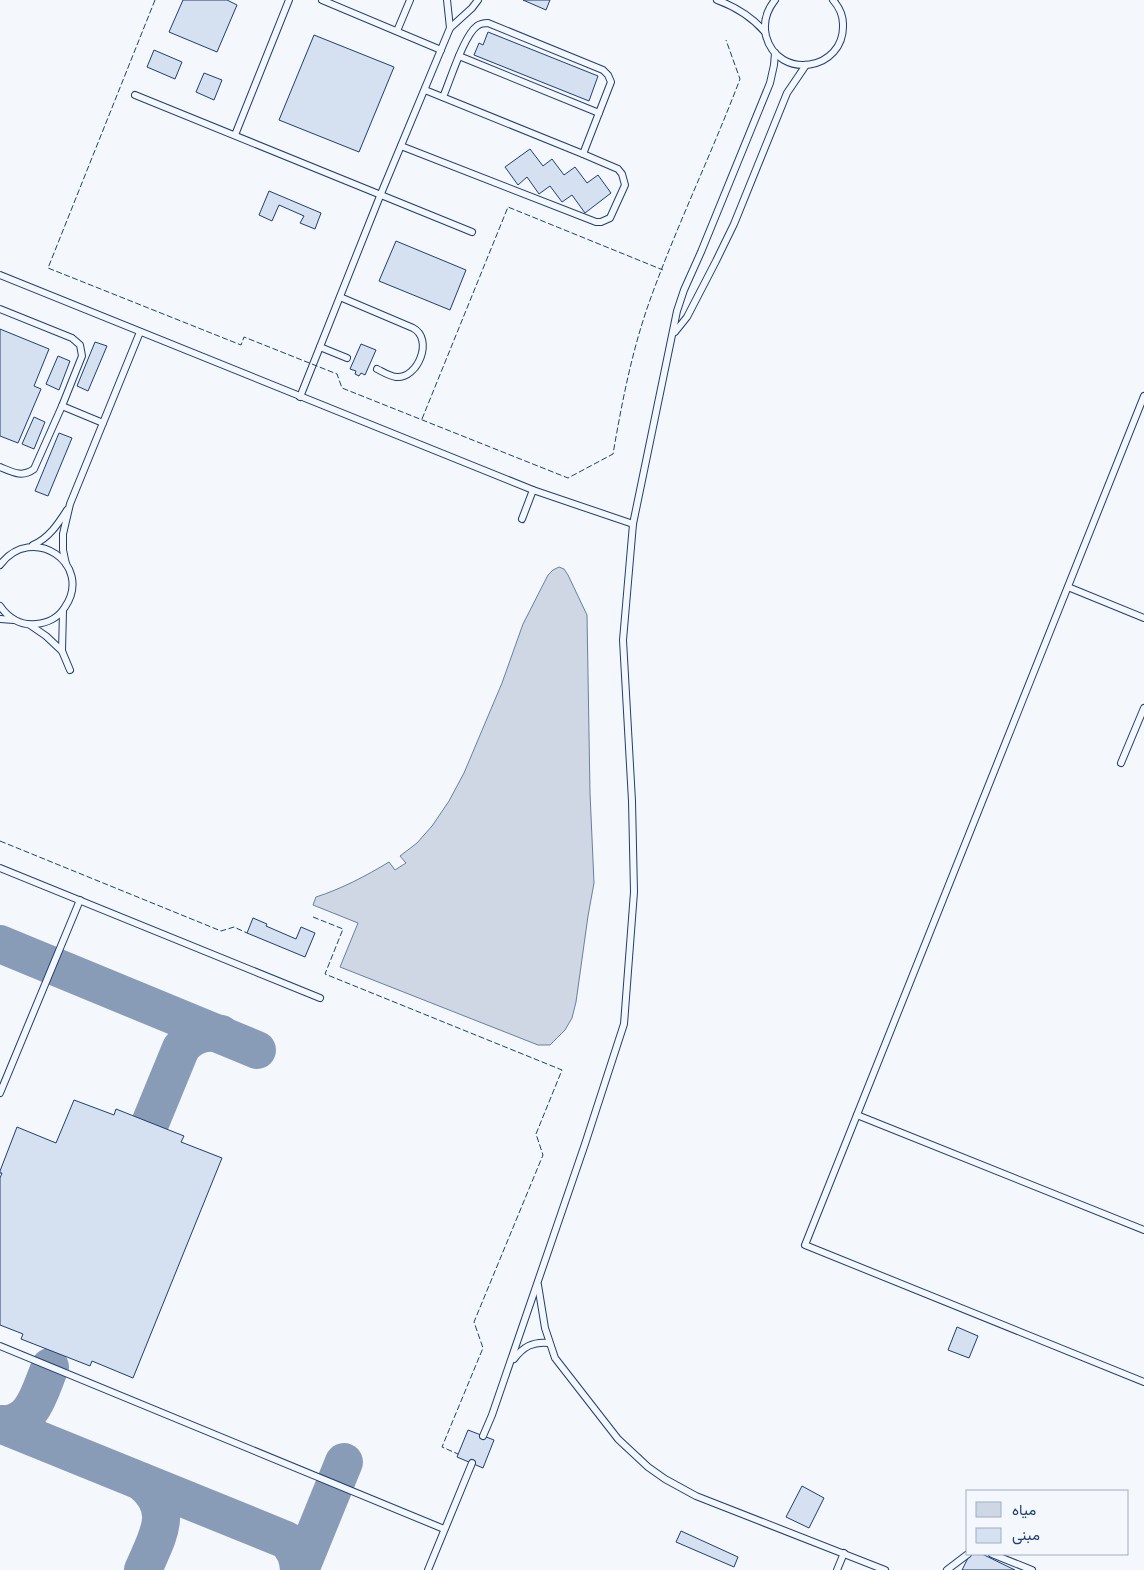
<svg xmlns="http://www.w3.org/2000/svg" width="1144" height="1570" viewBox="0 0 1144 1570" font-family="Roboto,Vazirmatn,sans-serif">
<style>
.water{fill:#cfd7e4;stroke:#687fa3}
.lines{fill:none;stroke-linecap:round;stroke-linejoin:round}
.taxiway{stroke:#889bb7;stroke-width:38}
.building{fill:#d5e0f0;stroke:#1d3f73}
.lane-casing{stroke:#1d3f73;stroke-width:8}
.lane{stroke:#f4f7fb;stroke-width:6}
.fence{stroke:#1d3f73;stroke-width:1;stroke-dasharray:6 2.5;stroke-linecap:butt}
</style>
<rect width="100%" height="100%" fill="#f4f7fb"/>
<path class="water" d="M559,567L564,569L568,575L587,615L590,793L594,883L588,916L576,1002L572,1018L565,1030L550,1045H538L340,967L358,923L313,905L316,897C341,889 366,876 389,862L395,870L406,863L400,856L417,843L432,826L449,801L464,773L502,683L523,624L548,575L553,570Z"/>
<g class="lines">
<g class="taxiway">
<polyline points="0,944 257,1050"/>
<path d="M151,1121L181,1048C191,1035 205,1030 221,1034"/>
<path d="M0,1424L286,1540C295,1549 298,1557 299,1570"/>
<path d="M1,1424C33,1427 40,1390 50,1367"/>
<path d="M142,1482C176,1510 157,1537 143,1570"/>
<polyline points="300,1570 344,1462"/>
</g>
</g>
<g class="building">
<polygon points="183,0 227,0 237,5 217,52 169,32"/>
<polygon points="523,0 550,0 546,10"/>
<polygon points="488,32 598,76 589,101 474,55 479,43 483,45"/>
<polygon points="314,35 394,67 359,152 279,120"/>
<polygon points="154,50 182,62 175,79 147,67"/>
<polygon points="204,73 222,80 214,100 196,92"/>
<polygon points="530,149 543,166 552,159 564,175 575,167 587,183 598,175 611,193 585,213 572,195 562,202 550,186 539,194 527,177 518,185 505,167"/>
<polygon points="269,191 321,213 315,229 300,223 304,216 279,205 272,221 259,215"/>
<polygon points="396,241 466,270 450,310 379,281"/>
<polygon points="0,329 49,349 34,386 41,389 18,443 0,436"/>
<polygon points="95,342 107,346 88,391 77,386"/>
<polygon points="361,344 376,350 365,375 361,373 359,376 355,374 356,371 350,369"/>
<polygon points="58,356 70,361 59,390 46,384"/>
<polygon points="34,417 45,422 34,449 22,444"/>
<polygon points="59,433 72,438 48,496 35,491"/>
<polygon points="253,918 267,924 266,926 296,939 301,927 315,933 305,957 247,933"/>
<polygon points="74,1100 114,1115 116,1109 184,1136 181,1142 222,1158 133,1378 92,1361 90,1366 21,1339 23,1334 0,1325 0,1178 2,1173 0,1173 0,1171 17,1127 56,1143"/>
<polygon points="957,1327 978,1336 969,1358 948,1350"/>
<polygon points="468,1430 494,1440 483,1468 457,1457"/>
<polygon points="802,1486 824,1498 809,1528 786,1517"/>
<polygon points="681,1531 738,1557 734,1567 676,1542"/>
<polygon points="970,1554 982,1554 1015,1570 962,1570"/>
</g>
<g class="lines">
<defs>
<g id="lane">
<polyline points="322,0 441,50"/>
<polyline points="447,0 450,28"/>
<path d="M717,0C736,7 751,16 765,32"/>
<path d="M775,0C767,10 763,23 766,36C778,81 845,71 843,24C843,15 839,7 833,0"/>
<polyline points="397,31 410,0"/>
<polyline points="459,56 599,113"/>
<polyline points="135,95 472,232"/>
<path d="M443,97C450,81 464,35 477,26C481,23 484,23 488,23L603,70L608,75L611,82L583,154"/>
<polyline points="235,135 289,0"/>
<polyline points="401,146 596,222 601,222 610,218 625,185 622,174 618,169 583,154 425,90"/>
<polyline points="0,275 533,490 633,524"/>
<path d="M340,297L413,328C434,339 418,379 396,377C389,376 383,372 377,369"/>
<path d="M0,309L72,338L80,345L82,356L62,406L34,469C22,478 12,472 0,467"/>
<polyline points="675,332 687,317 716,261 734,224 787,93 806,65"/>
<polyline points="320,347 347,358"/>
<polyline points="1144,396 805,1245 1144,1382"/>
<polyline points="300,397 380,196 450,28 472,8 478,0"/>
<polyline points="62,406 103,423"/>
<polyline points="522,519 533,490"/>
<path d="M33,545C49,538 58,524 67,510"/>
<polyline points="66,564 63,550 63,534 70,504 140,332"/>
<path d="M0,565C32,522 94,564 65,607C59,617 48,623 36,624C21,626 8,618 0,606"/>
<polyline points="1068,587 1144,618"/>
<polyline points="63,611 62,651 70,670"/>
<polyline points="0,619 14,620"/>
<polyline points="30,625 46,636 62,651"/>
<polyline points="1121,763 1144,708"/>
<polyline points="0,868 320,998"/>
<polyline points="0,1093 80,900"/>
<polyline points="857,1115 1144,1230"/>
<polyline points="538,1285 545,1328 555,1358 618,1439 648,1467 665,1479 696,1496 885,1570"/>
<polyline points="0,1346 444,1529"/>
<path d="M514,1359C523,1347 533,1341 549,1343"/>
<polyline points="483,1436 492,1415 585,1144 624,1024 634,892 632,801 623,640 633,524 677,311 684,290 701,252 770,83 774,65 775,53"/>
<polyline points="992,1554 1032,1570"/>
<polyline points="428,1570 472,1463"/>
<polyline points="837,1570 844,1553"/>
<polyline points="947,1570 968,1554"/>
</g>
</defs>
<use href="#lane" class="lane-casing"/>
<use href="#lane" class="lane"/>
<g class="fence">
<path d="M155,0L48,268L241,345L244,337L337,374L342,388L568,478L613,454C622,402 632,350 650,300C677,225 712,153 740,79L726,40"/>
<polyline points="422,419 508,207 663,270"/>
<polyline points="0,841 221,931 234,927 247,933"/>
<polyline points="313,917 343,929 325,974 562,1070 536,1134 543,1155 474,1322 483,1348 442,1447 458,1454"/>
</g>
</g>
<rect x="966" y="1490" width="162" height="65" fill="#f4f7fb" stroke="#9eadc5"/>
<rect x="976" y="1502" width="25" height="15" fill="#cfd7e4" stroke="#9eadc5"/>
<text x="1012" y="1515" font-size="15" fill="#1d3f73">مياه</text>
<rect x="976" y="1528" width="25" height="15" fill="#d5e0f0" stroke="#9eadc5"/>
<text x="1012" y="1540" font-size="15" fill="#1d3f73">مبنى</text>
</svg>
